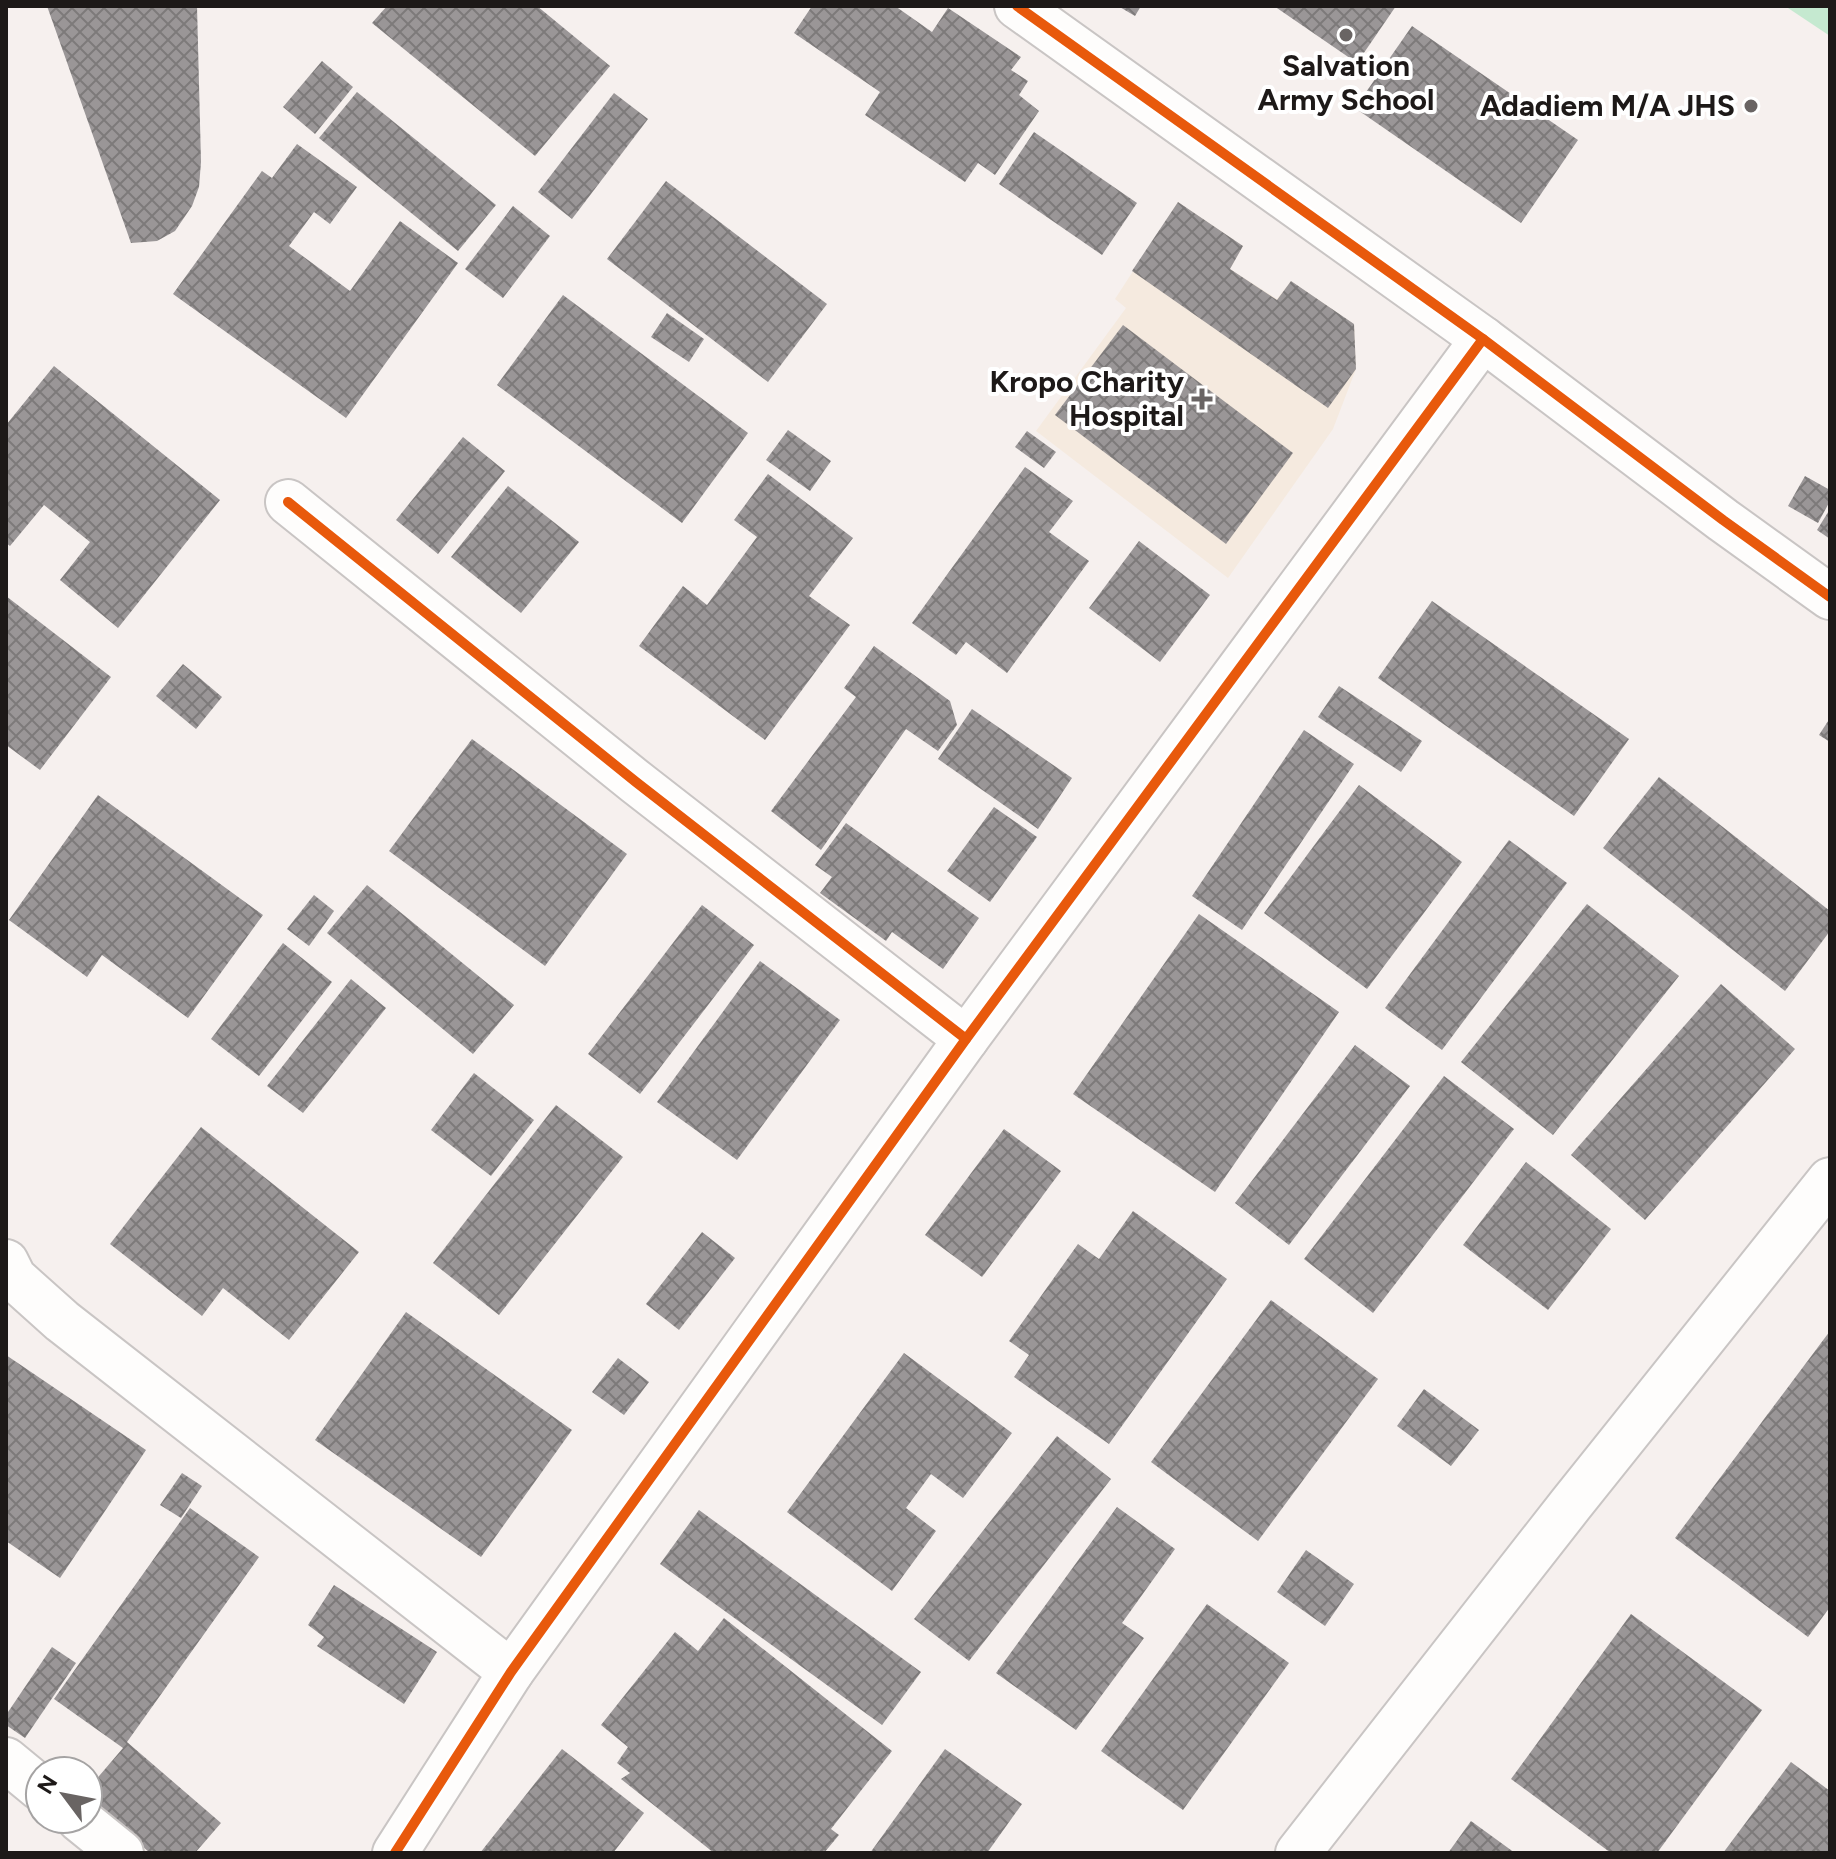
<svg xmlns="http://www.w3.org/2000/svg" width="1836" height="1859" viewBox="0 0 1836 1859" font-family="Figtree,sans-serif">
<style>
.medical{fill:#f5eadf}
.pitch{fill:#c5e9d0}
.building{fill:url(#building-cross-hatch)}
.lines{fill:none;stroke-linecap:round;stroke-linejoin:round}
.street-casing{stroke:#c9c5c4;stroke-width:48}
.secondary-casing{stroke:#c9c5c4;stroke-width:48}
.street{stroke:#fefdfc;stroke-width:44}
.secondary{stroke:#fefdfc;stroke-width:44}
.cycleway-casing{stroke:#fff;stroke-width:15}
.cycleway{stroke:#e8590c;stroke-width:10}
.poi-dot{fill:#696463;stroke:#fff;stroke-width:3}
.labels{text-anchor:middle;stroke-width:8;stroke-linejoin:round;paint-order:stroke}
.poi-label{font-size:30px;font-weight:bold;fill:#1d1918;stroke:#fff;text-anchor:end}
</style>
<defs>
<pattern id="building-cross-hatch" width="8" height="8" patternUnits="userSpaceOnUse" patternTransform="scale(2)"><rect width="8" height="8" fill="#9a9697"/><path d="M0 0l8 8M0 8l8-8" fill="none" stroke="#7d7a7a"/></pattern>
</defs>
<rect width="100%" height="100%" fill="#f6f0ee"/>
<polygon class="medical" points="1178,202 1243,246 1230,269 1277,299 1291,281 1354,324 1356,369 1333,429 1228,578 1036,431 1126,308 1115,299"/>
<polygon class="pitch" points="1785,6 1830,6 1830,36"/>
<g class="building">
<polygon points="47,6 197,6 201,162 199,187 192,206 175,231 157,241 131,243"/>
<polygon points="387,6 537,6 610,66 535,156 372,23"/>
<polygon points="812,6 895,6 932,32 948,8 1021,57 1011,70 1028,81 1019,95 1039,111 995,175 978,163 965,182 865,115 880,92 794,33"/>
<polygon points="1118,6 1141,6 1135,16"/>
<polygon points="1274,6 1396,6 1357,63"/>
<polygon points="1412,26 1578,140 1521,223 1355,108"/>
<polygon points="322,61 353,87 315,134 283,107"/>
<polygon points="357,92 496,205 458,251 319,138"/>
<polygon points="614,93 648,119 572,219 538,192"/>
<polygon points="1034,132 1137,203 1102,255 999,184"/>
<polygon points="297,144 357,187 330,224 314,212 289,246 350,291 400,221 458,263 346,418 173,294 262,171 272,178"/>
<polygon points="666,181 827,304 768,382 607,259"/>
<polygon points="1178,202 1243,246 1230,269 1277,300 1291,281 1354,324 1356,369 1328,408 1132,271"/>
<polygon points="513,206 550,236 503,298 465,269"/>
<polygon points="563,295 748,433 682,523 497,385"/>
<polygon points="667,313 704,339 689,362 651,337"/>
<polygon points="1123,325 1293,453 1226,544 1055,415"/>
<polygon points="54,366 220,500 118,628 60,580 90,542 44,505 10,546 6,543 6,425"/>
<polygon points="788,430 831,461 810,491 766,460"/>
<polygon points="1027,431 1056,452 1044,468 1015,447"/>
<polygon points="463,437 505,471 438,554 396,520"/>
<polygon points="1025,467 1073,501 1049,532 1089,561 1007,673 966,642 956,655 912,623"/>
<polygon points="768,474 853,538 809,596 850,625 765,740 639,646 683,586 707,605 757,537 734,520"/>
<polygon points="1805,476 1830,490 1830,501 1818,523 1788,506"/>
<polygon points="508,486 579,542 521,613 451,557"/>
<polygon points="1830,509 1830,539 1817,530"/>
<polygon points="1139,541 1210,595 1160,662 1089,608"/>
<polygon points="6,596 111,677 40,770 6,745"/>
<polygon points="1432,601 1629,739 1574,816 1378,678"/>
<polygon points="874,646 950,701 957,725 938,751 906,729 821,850 771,811 856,697 844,688"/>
<polygon points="183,664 222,697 196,729 156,696"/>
<polygon points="1339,686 1422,741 1401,772 1318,717"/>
<polygon points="972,709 1072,778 1038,829 938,759"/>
<polygon points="1830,718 1830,742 1819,735"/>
<polygon points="1304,730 1354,764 1242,930 1192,896"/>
<polygon points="472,739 627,854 545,966 389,851"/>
<polygon points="1659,777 1830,911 1830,931 1785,991 1603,848"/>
<polygon points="1359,785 1462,862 1367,989 1264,913"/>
<polygon points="98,795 263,915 188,1018 102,955 87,977 9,920"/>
<polygon points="994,807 1037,837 990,902 947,871"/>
<polygon points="846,823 979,918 943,969 892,932 886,941 820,893 832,877 815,865"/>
<polygon points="1509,840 1567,883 1442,1050 1385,1008"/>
<polygon points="367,885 514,1005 473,1054 327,933"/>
<polygon points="314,895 334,911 309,946 287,929"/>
<polygon points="1587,904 1679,976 1553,1135 1461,1062"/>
<polygon points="702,905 754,945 640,1094 588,1054"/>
<polygon points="1199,914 1339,1012 1215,1192 1073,1094"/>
<polygon points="283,943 332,982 259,1076 211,1039"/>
<polygon points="760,961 840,1020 737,1160 657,1102"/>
<polygon points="351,979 386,1008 303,1113 267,1086"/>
<polygon points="1721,984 1795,1049 1645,1220 1571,1155"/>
<polygon points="1355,1045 1410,1086 1289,1245 1235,1203"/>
<polygon points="474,1073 534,1120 491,1176 431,1130"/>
<polygon points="1444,1076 1514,1129 1373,1313 1304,1259"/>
<polygon points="556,1105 623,1157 499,1315 433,1263"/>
<polygon points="201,1127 359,1252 289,1340 223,1288 202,1316 110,1244"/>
<polygon points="1004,1129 1061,1171 982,1277 925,1235"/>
<polygon points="1526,1162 1611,1229 1548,1310 1463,1245"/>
<polygon points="1133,1211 1227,1279 1109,1444 1014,1377 1029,1355 1009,1341 1078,1244 1099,1259"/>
<polygon points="702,1232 735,1258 679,1330 646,1304"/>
<polygon points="1271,1300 1378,1379 1258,1541 1151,1462"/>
<polygon points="406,1312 572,1430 481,1557 315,1440"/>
<polygon points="1830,1331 1830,1607 1808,1637 1675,1538"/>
<polygon points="904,1353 1012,1433 963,1498 931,1474 906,1508 936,1531 892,1591 787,1512"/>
<polygon points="6,1355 146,1450 60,1578 6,1541"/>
<polygon points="618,1358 649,1382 624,1415 592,1392"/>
<polygon points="1424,1389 1479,1430 1451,1466 1397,1426"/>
<polygon points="1057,1436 1111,1479 969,1661 914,1619"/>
<polygon points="182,1473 202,1486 181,1518 160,1505"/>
<polygon points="1117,1507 1175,1549 1122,1623 1144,1638 1076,1730 996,1673"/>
<polygon points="190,1508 259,1557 127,1742 221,1823 195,1853 150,1853 88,1799 88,1789 123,1748 54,1699"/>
<polygon points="699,1510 921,1672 882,1725 660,1564"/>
<polygon points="1306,1550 1354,1584 1325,1626 1277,1592"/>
<polygon points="334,1585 437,1652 404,1704 317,1646 324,1637 308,1625"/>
<polygon points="1207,1604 1289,1663 1183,1810 1101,1751"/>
<polygon points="1631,1614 1762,1710 1657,1853 1611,1853 1511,1779"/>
<polygon points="724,1618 892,1751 831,1829 839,1835 824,1853 714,1853 621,1779 630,1773 617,1763 628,1747 601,1725 675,1632 698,1651"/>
<polygon points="52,1647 76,1663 25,1738 6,1725 6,1715"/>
<polygon points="562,1749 644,1813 613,1853 480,1853"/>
<polygon points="945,1749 1022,1804 987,1853 870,1853"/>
<polygon points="1791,1762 1830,1791 1830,1853 1723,1853"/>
<polygon points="1471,1821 1515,1853 1448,1853"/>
</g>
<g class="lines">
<defs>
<g id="street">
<polyline points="1017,6 1483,339 1723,520 1830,597"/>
<polyline points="288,502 636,782 966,1039"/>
<polyline points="6,1262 14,1278 62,1321 511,1672"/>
<polyline points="6,1760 40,1788"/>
<polyline points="79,1819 121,1853"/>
<polyline points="395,1853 511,1672 966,1039 1483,339"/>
</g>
<polyline id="secondary" points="1298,1853 1571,1504 1830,1180"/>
</defs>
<use href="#street" class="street-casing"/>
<use href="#secondary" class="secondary-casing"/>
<use href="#street" class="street"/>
<use href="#secondary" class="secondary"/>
<defs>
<g id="cycleway">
<polyline points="1017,6 1483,339 1723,520 1830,597"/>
<polyline points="288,502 636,782 966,1039"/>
<polyline points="395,1853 511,1672 966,1039 1483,339"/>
</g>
</defs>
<use href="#cycleway" class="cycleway-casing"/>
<use href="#cycleway" class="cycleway"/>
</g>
<g class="poi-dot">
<circle cx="1346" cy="35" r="8"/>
<circle cx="1751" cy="106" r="8"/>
<path d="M1198 387h8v8h8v8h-8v8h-8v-8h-8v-8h8z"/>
</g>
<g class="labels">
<g class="poi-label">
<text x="1346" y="76" text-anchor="middle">Salvation<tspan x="1346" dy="34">Army School</tspan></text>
<text x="1735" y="116">Adadiem M/A JHS</text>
<text x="1184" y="392">Kropo Charity<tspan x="1184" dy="34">Hospital</tspan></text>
</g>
</g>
<rect width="1836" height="1859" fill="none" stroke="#1d1918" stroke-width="16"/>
<g transform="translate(64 1795) rotate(302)"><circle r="38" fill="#ffffff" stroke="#a5a3a3" stroke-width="2"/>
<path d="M0-6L14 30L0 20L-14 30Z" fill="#696463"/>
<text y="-12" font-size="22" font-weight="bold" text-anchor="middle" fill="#1d1918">N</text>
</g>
</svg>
